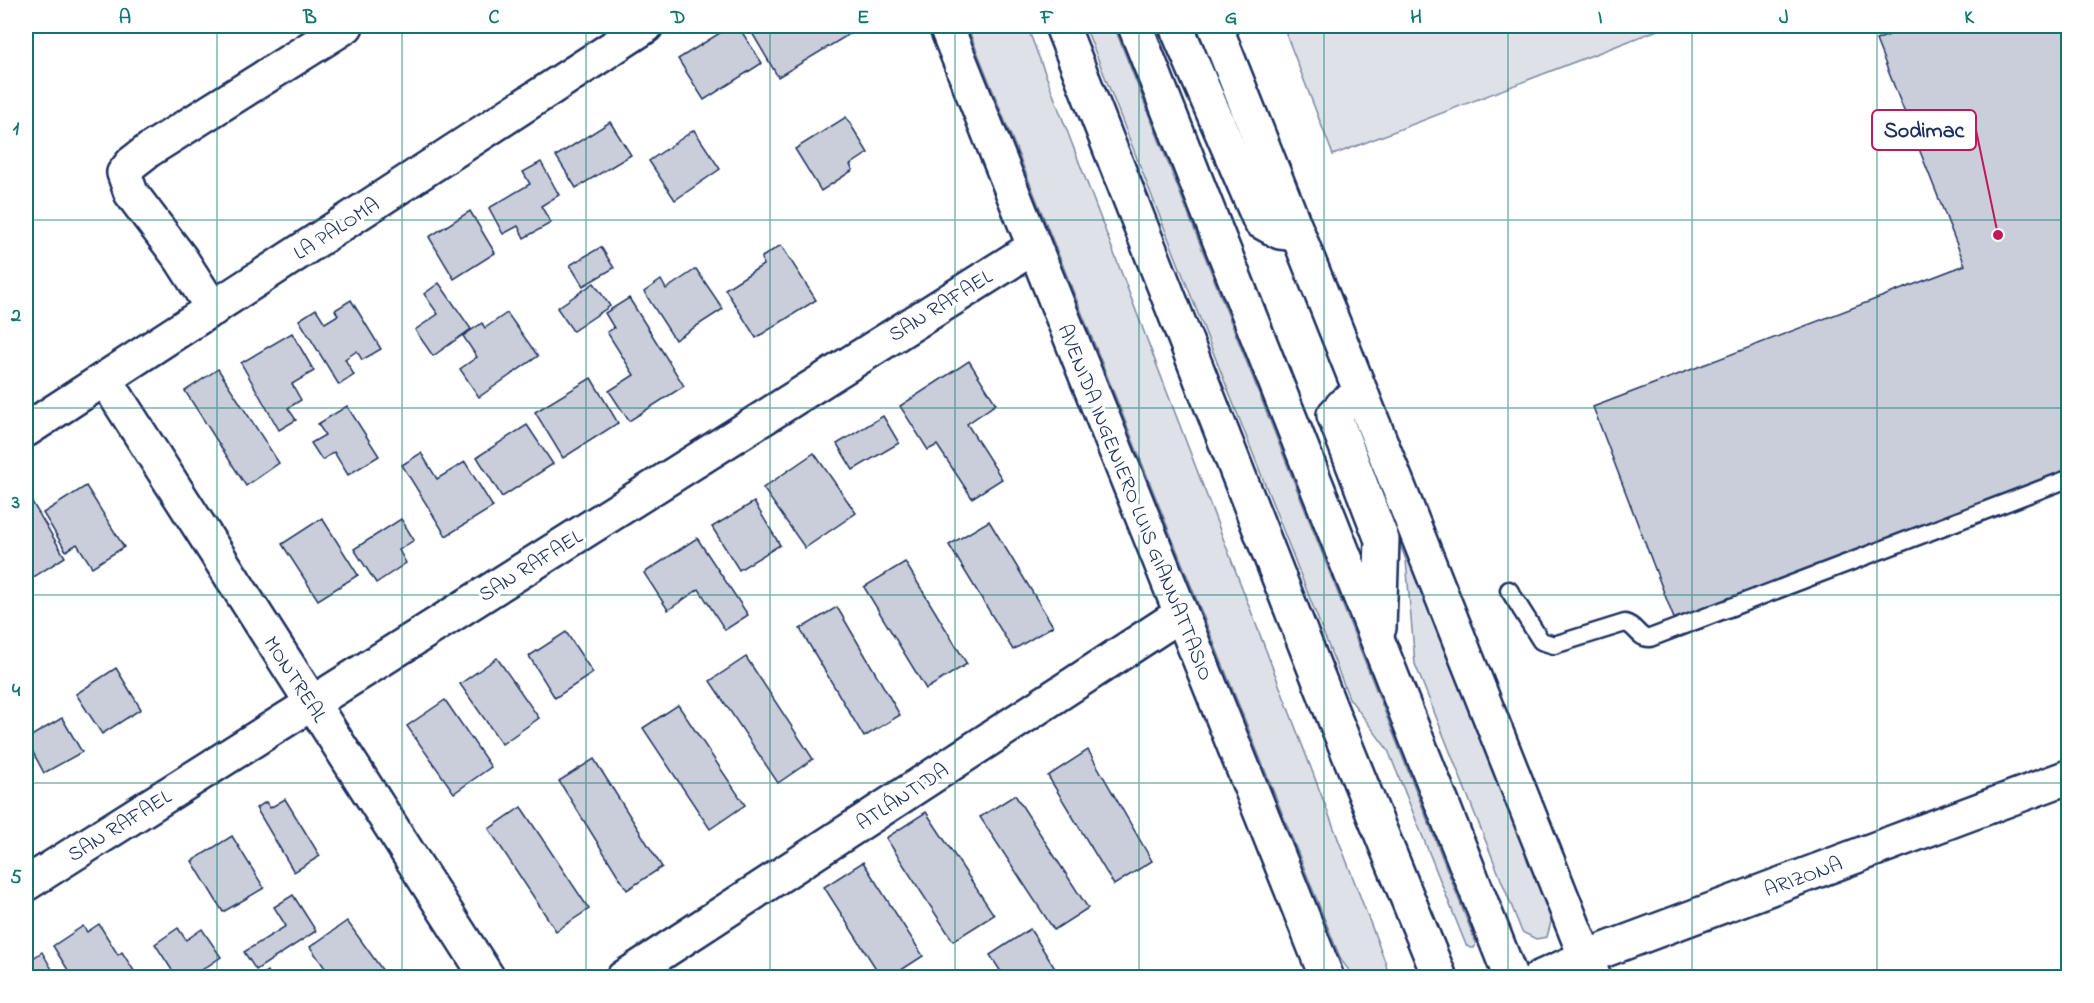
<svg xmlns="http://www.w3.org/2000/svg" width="2094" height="1003" viewBox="0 0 2094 1003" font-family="'Indie Flower',sans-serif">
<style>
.green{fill:#dee1e7;stroke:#7c88a2;stroke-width:1.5}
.building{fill:#caceda;stroke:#1b2f5e;stroke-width:1.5}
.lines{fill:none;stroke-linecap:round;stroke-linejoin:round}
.service-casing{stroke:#1b2f5e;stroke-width:21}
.minor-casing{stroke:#1b2f5e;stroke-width:38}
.primary-casing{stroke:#1b2f5e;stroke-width:38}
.service{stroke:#fff;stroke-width:16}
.minor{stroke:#fff;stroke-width:33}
.primary{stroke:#fff;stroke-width:33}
.grid{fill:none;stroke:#0f766e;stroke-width:1.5;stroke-opacity:0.55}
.labels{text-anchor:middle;stroke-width:6;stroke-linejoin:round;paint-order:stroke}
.street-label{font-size:21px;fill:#1b2f5e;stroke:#fff}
.leader{fill:none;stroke:#c2185b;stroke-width:2}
.callout-dot{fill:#c2185b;stroke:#fff;stroke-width:2}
.callout{fill:#fff;stroke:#c2185b;stroke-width:2}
.callout-label{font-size:22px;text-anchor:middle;font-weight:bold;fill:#1b2f5e}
.neatline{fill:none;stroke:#0f766e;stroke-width:2}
.grid-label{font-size:20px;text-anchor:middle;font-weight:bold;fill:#0f766e}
</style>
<rect width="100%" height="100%" fill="#fff"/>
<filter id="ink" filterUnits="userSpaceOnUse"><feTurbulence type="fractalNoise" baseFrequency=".0167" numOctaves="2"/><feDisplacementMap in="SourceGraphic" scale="12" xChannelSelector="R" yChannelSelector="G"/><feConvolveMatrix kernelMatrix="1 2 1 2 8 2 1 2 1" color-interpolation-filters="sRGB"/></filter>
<g filter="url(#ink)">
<g class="green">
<polygon points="967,26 1027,26 1386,964 1388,977 1354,977 1341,960"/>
<polygon points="1085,26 1114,26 1476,943 1474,948 1470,948 1466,945 1388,750 1349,698"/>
<polygon points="1190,26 1198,26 1239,126 1232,129"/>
<polygon points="1283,26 1668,26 1333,155"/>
<polygon points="1354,422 1411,559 1552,918 1547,937 1536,939 1522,932 1415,664 1406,560 1353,426"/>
</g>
<g class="building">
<polygon points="731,26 738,26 762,63 704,100 678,59"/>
<polygon points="748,26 863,26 778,77"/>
<polygon points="1912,26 2068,26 2068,487 1681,637 1593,407 1965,265 1876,40"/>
<polygon points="846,117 868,153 850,165 853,170 821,191 795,149"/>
<polygon points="610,122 631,155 576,188 556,156"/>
<polygon points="694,130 720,169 675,200 649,161"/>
<polygon points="541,162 559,195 541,206 551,223 524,238 518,226 503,234 489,208 530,184 523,172"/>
<polygon points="470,211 495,253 454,279 429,237"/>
<polygon points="781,245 816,300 756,338 725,289 763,265 762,257"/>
<polygon points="601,247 614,268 583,286 570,265"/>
<polygon points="696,269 723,309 675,340 644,292 661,280 666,289"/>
<polygon points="439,283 471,329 433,356 415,330 438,314 424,294"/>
<polygon points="594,283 610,306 573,331 557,308"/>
<polygon points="629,298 684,386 629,421 609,391 634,375 607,332 614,328 605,313"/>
<polygon points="351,300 381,349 362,360 357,351 345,359 354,375 339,385 299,320 316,309 325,323 338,315 335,310"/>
<polygon points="507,313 538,356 479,397 460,369 477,357 463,336 482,323 485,328"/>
<polygon points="292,333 314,371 292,384 301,400 288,408 296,420 279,430 241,363"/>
<polygon points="969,361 996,404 967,424 1002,479 972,498 937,445 928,450 900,406"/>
<polygon points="218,369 279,463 246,486 185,391"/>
<polygon points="591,378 618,423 563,458 535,412"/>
<polygon points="347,406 379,456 348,475 334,452 322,460 311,443 325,435 318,424"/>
<polygon points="883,416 899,443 853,470 837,444"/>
<polygon points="527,425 553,464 502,497 477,457"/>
<polygon points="421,453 437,479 465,462 493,507 446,536 402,465"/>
<polygon points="814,453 856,513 805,548 763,488"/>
<polygon points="86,486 124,547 92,567 77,544 66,551 43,513"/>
<polygon points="29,497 65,557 26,582 26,499"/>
<polygon points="754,502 780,545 739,570 712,527"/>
<polygon points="322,518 358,575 318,600 282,544"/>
<polygon points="401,519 414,540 399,550 406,563 376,583 354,549"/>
<polygon points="989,521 1053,626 1013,650 949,545"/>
<polygon points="697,538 748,615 725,630 699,589 668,610 644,573"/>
<polygon points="905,562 967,664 926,689 864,587"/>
<polygon points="837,607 900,715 864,737 800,629"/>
<polygon points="566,632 593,673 555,698 529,656"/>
<polygon points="746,657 813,759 778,783 710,681"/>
<polygon points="497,658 539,718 502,744 460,684"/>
<polygon points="116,668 141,709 102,734 76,694"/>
<polygon points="445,700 491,767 454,793 407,726"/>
<polygon points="678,705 745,805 710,829 643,728"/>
<polygon points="62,718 82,752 44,773 26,739"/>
<polygon points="1088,750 1152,861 1114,885 1048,776"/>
<polygon points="594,759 662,867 627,890 559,781"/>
<polygon points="1015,795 1088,908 1054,930 980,817"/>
<polygon points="285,799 320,856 294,872 256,808 266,802 270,808"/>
<polygon points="521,807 589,909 556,931 489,829"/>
<polygon points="926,812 994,915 953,941 886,838"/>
<polygon points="232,836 264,888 223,912 192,861"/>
<polygon points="863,862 923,956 889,978 882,978 824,887"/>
<polygon points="293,895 316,931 256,970 244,952 286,926 274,907"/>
<polygon points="347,921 388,978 332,978 310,947"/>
<polygon points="99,924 118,955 122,952 138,977 88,978 86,975 81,978 73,978 53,946 83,926 87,932"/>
<polygon points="178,928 186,940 202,929 221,957 190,978 177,978 155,944"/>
<polygon points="1030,929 1061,978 1005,978 990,955"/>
<polygon points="42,952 57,978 26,978 26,963"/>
<polygon points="267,971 271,978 257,978"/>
</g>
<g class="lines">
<defs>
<path id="service" d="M1509,590L1541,641L1554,645L1625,623C1637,626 1638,639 1650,638L2068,479"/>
<g id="minor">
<polyline points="946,26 1327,978"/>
<polyline points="1215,26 1594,978"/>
<polyline points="213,309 181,259 131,193 124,173 132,163 149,150 346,26"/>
<polyline points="105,379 488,978"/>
<polyline points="26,430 646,26"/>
<polyline points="26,884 1034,247"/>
<polyline points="623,978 1181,614"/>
<polyline points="1539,978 1586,957 2068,777"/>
</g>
<g id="primary">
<polyline points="1062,26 1331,710 1440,978"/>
<polyline points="1135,26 1511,978"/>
<polyline points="1176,26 1260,221 1280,232 1298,234"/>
<polyline points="1362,396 1345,403 1334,415 1382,540 1379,628"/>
</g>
</defs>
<use href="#service" class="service-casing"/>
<use href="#minor" class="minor-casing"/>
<use href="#primary" class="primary-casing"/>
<use href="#service" class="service"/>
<use href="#minor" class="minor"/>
<use href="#primary" class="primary"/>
</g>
</g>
<path class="grid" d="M217,26V978M402,26V978M586,26V978M770,26V978M955,26V978M1139,26V978M1324,26V978M1508,26V978M1692,26V978M1877,26V978M26,220H2068M26,408H2068M26,595H2068M26,783H2068"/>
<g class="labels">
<g class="street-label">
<text transform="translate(336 228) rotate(-33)" y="7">LA PALOMA</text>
<text transform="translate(940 305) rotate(-32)" y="7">SAN RAFAEL</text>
<text transform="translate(1136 502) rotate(68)" y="7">AVENIDA INGENIERO LUIS GIANNATTASIO</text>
<text transform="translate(530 565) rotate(-32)" y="7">SAN RAFAEL</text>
<text transform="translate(296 679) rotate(57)" y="7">MONTREAL</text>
<text transform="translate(902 796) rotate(-33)" y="7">ATLÁNTIDA</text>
<text transform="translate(119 825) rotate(-32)" y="7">SAN RAFAEL</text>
<text transform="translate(1803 876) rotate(-20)" y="7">ARIZONA</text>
</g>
</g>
<path class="leader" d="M1998 235L1976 130"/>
<circle class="callout-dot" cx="1998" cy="235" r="6"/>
<rect class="callout" x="1872" y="110" width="104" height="40" rx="6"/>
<g class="callout-label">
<text x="1924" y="137">Sodimac</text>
</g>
<rect width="2094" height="1003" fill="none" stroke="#fff" stroke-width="66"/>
<rect x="33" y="33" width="2028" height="937" class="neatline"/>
<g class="grid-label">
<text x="125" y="23">A</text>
<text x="310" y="23">B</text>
<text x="494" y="23">C</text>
<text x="678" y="23">D</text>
<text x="863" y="23">E</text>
<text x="1047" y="23">F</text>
<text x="1231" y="23">G</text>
<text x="1416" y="23">H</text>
<text x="1600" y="23">I</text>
<text x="1784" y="23">J</text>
<text x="1969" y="23">K</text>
<text x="16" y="134">1</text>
<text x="16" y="321">2</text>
<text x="16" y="508">3</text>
<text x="16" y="696">4</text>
<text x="16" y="883">5</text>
</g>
</svg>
